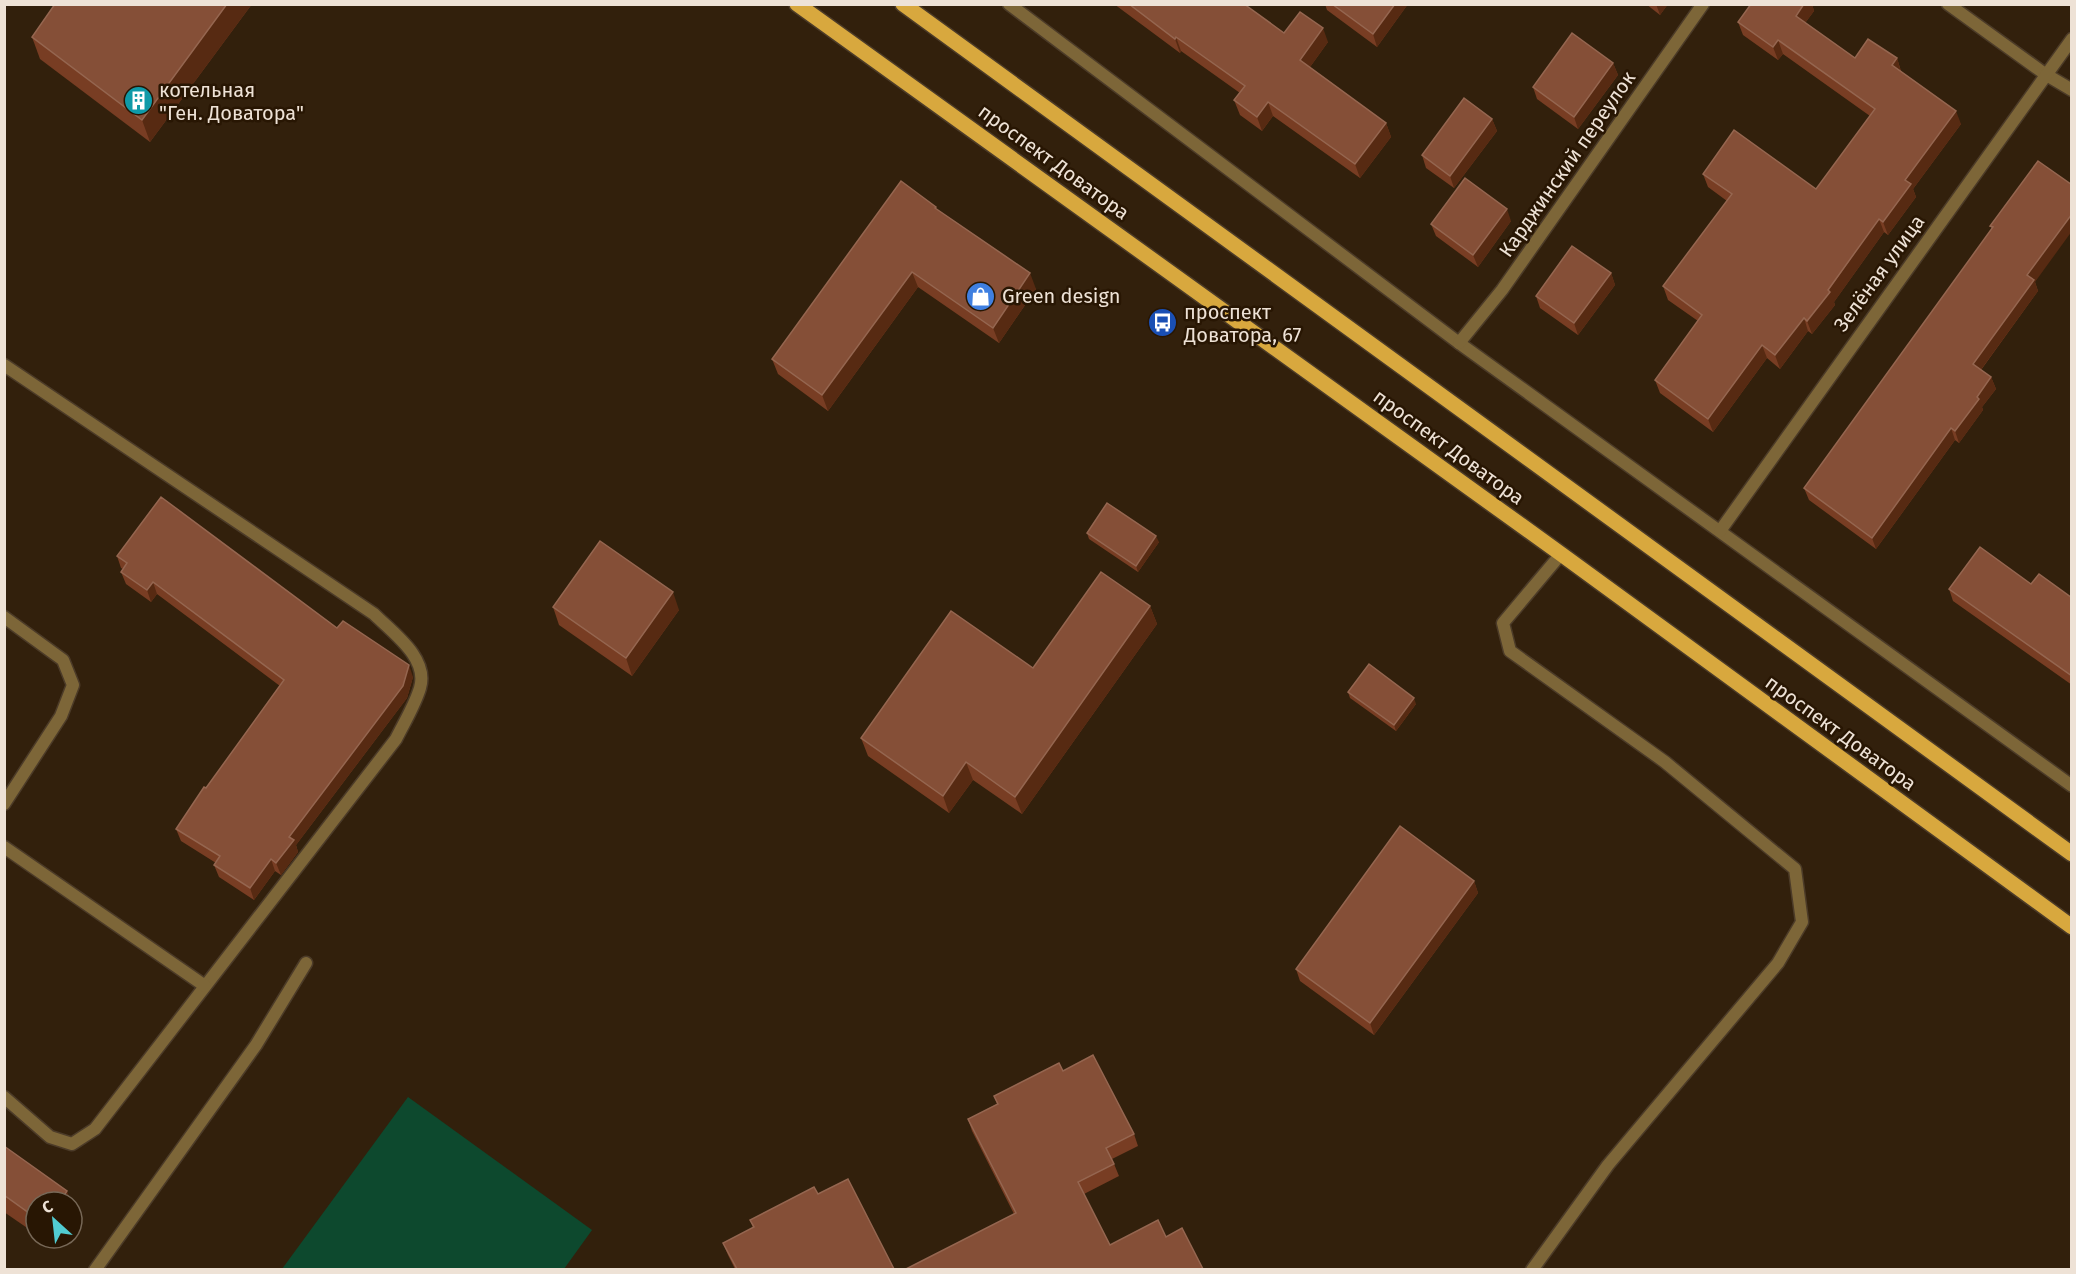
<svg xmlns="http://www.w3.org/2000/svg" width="2076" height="1274" viewBox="0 0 2076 1274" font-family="'Fira Sans',sans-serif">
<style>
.green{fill:#0d492e}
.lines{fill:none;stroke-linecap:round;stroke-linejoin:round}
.lane-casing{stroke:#4c3b28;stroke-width:15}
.street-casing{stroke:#4c3b28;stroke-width:15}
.primary-casing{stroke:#4c3b28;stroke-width:18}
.lane{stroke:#7d6638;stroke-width:12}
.street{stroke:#7d6638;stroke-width:12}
.primary{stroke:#d8a83e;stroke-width:15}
.wall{fill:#783d23}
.shaded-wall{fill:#572a12}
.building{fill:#854f37;stroke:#956650;stroke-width:1.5}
.labels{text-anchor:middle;stroke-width:5;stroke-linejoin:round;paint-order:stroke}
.poi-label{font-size:20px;fill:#eee2d6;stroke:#281603;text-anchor:start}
.street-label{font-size:20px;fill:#eee2d6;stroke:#281603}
</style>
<rect width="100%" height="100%" fill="#32200c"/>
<polygon class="green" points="408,1097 592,1230 564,1269 282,1269"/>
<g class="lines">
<defs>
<g id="lane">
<path d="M4,365L374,614C393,633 429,658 420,688C415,705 404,723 396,739L95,1129L72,1144L50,1137L4,1097"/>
<polyline points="4,617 63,660 73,685 61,716 4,804"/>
<polyline points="4,847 205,986"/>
<polyline points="95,1270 256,1045 306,963"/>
<polyline points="1532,1270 1608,1165 1778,963 1802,922 1795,869 1665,762 1510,651 1503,623 1561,554"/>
</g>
<g id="street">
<polyline points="1009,4 1459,343 2072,786"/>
<polyline points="1948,4 2045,74 2072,90"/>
<polyline points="1459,343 1502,290 1703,4"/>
<polyline points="1720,531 2072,39"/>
</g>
<g id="primary">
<polyline points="797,4 1561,554 2072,927"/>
<polyline points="903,4 2072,854"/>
</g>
</defs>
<use href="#lane" class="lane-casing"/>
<use href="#street" class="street-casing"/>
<use href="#primary" class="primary-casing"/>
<use href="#lane" class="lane"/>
<use href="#street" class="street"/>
<use href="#primary" class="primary"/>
</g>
<g class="wall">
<polygon points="252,4 150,142 40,59 32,37"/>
<polygon points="1114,4 1244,4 1284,33 1328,42 1310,67 1386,123 1391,137 1360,178 1273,116 1262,131 1240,115 1234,100 1240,93 1181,51 1180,53"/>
<polygon points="1325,4 1408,4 1377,47 1327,10"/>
<polygon points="1646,4 1668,4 1660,15"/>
<polygon points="1751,4 1812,4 1814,11 1805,23 1855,58 1897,58 1901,71 1961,124 1913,189 1916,197 1888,235 1884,232 1834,302 1835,305 1812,334 1808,331 1780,369 1767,358 1713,432 1660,393 1655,380 1698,321 1668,300 1663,286 1727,201 1708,187 1703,174 1816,189 1870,116 1783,54 1778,60 1743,35 1738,22"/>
<polygon points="1613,63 1618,75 1578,129 1537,99 1533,87"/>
<polygon points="1492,119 1497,131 1454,188 1426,168 1422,155"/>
<polygon points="2072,185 2035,282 2038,291 1981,370 1991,377 1996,389 1982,407 1983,410 1959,443 1955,440 1876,549 1809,500 1804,488 1992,229 1990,226"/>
<polygon points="938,210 1036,289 999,343 918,287 828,411 778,374 772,359"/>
<polygon points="1511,221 1478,267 1436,236 1431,224"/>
<polygon points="1611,273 1615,285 1578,335 1540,308 1536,296"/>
<polygon points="1087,533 1159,542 1138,572 1089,539"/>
<polygon points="117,556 337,628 413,677 407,698 296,845 298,852 281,875 275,871 254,900 219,877 214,865 216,863 181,841 176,829 280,686 157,594 151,602 126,584 121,572 123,569 121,568"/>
<polygon points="2031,584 2072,598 2072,685 1953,601 1949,589"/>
<polygon points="1150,606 1157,624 1022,814 973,780 949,813 868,756 861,738 1033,668"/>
<polygon points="553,607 679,610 632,676 559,625"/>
<polygon points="1348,692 1416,704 1396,731 1350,698"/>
<polygon points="1474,881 1478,893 1374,1035 1300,981 1296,969"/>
<polygon points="1063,1071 1134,1134 1138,1146 1112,1159 1119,1176 1084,1194 1110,1245 1166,1237 1203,1269 906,1269 1014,1214 972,1131 968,1119 997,1104 994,1096"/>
<polygon points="4,1146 36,1202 36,1234 4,1212"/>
<polygon points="818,1194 894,1269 735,1269 728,1255 723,1243 753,1228 750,1220"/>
<polygon points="41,1238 58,1238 52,1246"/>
</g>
<g class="shaded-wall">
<polygon points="227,4 252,4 150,142 142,120"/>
<polygon points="1395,4 1408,4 1377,47 1373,34"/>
<polygon points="1656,4 1668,4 1660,15"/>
<polygon points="1804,4 1812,4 1814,11 1800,30 1796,16"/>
<polygon points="1323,28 1328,42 1305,74 1300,60"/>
<polygon points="1176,37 1181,51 1180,53 1175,39"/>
<polygon points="1778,40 1783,54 1778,60 1773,47"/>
<polygon points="1897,58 1901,72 1892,65"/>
<polygon points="1613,63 1618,75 1578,129 1574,117"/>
<polygon points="1268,102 1273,116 1262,131 1257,117"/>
<polygon points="1956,111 1961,124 1913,189 1916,197 1888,235 1883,222 1905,180"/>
<polygon points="1492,119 1497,131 1454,188 1450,176"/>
<polygon points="1386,123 1391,137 1360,178 1355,164"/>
<polygon points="1507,209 1511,221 1478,267 1473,255"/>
<polygon points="2072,214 2072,231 2035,282 2038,291 1977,375 1973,364 2027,275"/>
<polygon points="1879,219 1884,232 1834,302 1835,305 1812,334 1807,321"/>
<polygon points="912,272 918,287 828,411 822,395"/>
<polygon points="1030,273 1036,289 999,343 993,328"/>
<polygon points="1611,273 1615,285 1578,335 1574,323"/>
<polygon points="1804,318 1808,331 1780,369 1775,355"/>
<polygon points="1762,345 1767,358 1713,432 1708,419"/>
<polygon points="1991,377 1996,389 1982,407 1983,410 1959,443 1955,431 1977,397"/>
<polygon points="1951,428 1955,440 1876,549 1872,538"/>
<polygon points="1156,536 1159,542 1138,572 1136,566"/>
<polygon points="153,582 157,594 151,602 147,590"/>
<polygon points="673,592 679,610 632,676 626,658"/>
<polygon points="1150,606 1157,624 1022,814 1015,797"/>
<polygon points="409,665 413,677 407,698 296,845 298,852 281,875 276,863 289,837"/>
<polygon points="1414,698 1416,704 1396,731 1394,725"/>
<polygon points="966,762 973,780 949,813 943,796"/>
<polygon points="271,859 275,871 254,900 250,888"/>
<polygon points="1474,881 1478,893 1374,1035 1370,1023"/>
<polygon points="67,1191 71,1202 60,1202"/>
<polygon points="72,1204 76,1214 72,1219"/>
<polygon points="49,1238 58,1238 52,1246"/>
</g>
<g class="building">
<polygon points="55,4 227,4 142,120 32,37"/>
<polygon points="1129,4 1244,4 1284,33 1300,12 1323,28 1300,60 1386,123 1355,164 1268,102 1257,117 1234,100 1245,86 1176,37 1175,39"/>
<polygon points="1332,4 1395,4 1373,34"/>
<polygon points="1751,4 1804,4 1796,16 1855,58 1868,39 1897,58 1892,65 1956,111 1905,180 1911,184 1883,222 1879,219 1828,290 1830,292 1807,321 1804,318 1775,355 1762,345 1708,419 1655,380 1702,315 1663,286 1732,194 1703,174 1734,130 1816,189 1875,109 1778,40 1773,47 1738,22"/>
<polygon points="1572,33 1613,63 1574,117 1533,87"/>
<polygon points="1464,98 1492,119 1450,176 1422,155"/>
<polygon points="2038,161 2072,185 2072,214 2027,275 2034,280 1973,364 1991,377 1977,397 1979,399 1955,431 1951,428 1872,538 1804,488 1993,227 1990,226"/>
<polygon points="1465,178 1507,209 1473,255 1431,224"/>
<polygon points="901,181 936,207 935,208 1030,273 993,328 912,272 822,395 772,359"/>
<polygon points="1572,246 1611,273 1574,323 1536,296"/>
<polygon points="161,497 337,628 343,621 409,665 403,686 289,837 294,840 276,863 271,859 250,888 214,865 220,856 176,829 204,787 206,788 284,680 153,582 147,590 121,572 127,563 117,556"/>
<polygon points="1107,503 1156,536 1136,566 1087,533"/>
<polygon points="600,541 673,592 626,658 553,607"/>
<polygon points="1980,547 2031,584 2039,574 2072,598 2072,676 1949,589"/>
<polygon points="1101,572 1150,606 1015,797 966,762 943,796 861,738 951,611 1033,668"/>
<polygon points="1369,664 1414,698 1394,725 1348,692"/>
<polygon points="1400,826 1474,881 1370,1023 1296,969"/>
<polygon points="1093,1055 1134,1134 1106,1148 1114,1164 1078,1182 1110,1245 1158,1220 1166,1237 1182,1228 1203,1269 906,1269 1016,1213 968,1119 998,1104 994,1096 1059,1063 1063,1071"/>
<polygon points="4,1146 67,1191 60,1202 36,1202 36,1218 4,1195"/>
<polygon points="848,1179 894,1269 737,1269 723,1243 754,1227 750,1220 814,1187 818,1194"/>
</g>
<defs>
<symbol id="building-disc" viewBox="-11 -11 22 22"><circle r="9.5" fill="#0f9aa8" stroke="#281603"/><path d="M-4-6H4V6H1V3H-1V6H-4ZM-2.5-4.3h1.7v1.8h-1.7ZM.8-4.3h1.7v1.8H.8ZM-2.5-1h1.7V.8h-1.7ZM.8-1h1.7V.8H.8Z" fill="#fff"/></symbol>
<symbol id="shop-disc" viewBox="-11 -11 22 22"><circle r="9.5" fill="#3f7fe0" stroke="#281603"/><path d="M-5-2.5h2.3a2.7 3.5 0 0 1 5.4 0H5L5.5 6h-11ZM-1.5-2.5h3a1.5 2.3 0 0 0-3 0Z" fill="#fff"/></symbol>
<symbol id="bus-disc" viewBox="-11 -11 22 22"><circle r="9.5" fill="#1a4fb4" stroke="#281603"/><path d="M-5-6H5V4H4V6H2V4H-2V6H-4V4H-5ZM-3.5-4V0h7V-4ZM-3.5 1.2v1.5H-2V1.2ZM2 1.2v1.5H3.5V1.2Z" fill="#fff"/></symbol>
</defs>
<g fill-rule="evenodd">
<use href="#building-disc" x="122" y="84" width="33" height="33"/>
<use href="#shop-disc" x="964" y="280" width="33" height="33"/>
<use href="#bus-disc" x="1146" y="306" width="33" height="33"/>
</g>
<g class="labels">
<g class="poi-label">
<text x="159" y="97">котельная<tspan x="159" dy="23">"Ген. Доватора"</tspan></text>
<text x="1002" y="303">Green design</text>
<text x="1184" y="319">проспект<tspan x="1184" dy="23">Доватора, 67</tspan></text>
</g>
<g class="street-label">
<text transform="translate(1054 162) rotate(36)" y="7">проспект Доватора</text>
<text transform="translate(1567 164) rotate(-55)" y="7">Карджинский переулок</text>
<text transform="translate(1879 273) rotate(-54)" y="7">Зелёная улица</text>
<text transform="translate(1449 447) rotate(36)" y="7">проспект Доватора</text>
<text transform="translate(1841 733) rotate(36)" y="7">проспект Доватора</text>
</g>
</g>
<rect width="2076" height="1274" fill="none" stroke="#eee2d6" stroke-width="12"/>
<g transform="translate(54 1220) rotate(333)"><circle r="28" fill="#281603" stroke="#776857" stroke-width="1.5"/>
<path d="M0-4.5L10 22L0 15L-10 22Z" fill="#51ccd2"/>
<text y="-9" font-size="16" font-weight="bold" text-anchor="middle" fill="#eee2d6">С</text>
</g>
</svg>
